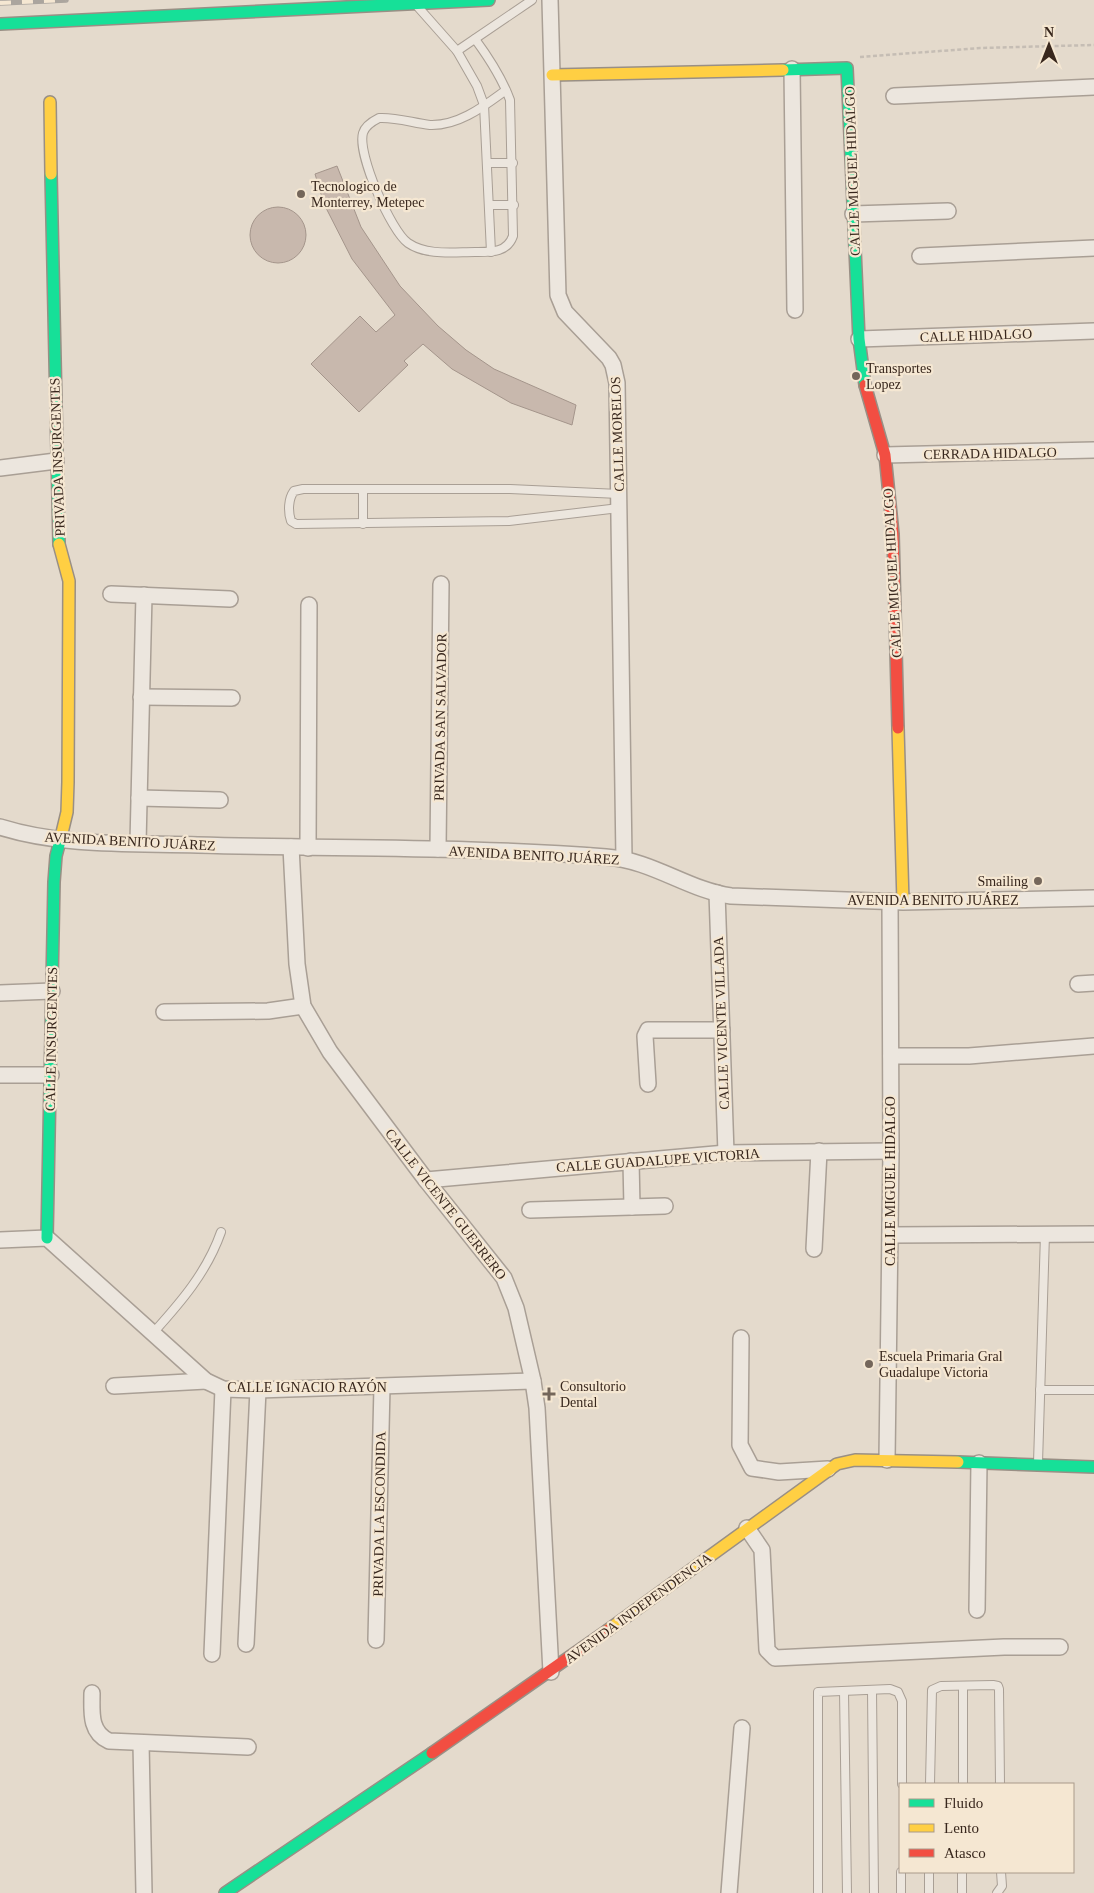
<svg xmlns="http://www.w3.org/2000/svg" width="1094" height="1893" viewBox="0 0 1094 1893" font-family="Georgia,serif">
<style>
.building{fill:#c8b8ad;stroke:#a4958b}
.lines{fill:none;stroke-linecap:round;stroke-linejoin:round}
.lane-casing{stroke:#a99f95;stroke-width:10}
.street-casing{stroke:#a99f95;stroke-width:18}
.fast-casing{stroke:#998f85;stroke-width:14}
.slow-casing{stroke:#998f85;stroke-width:14}
.jam-casing{stroke:#998f85;stroke-width:14}
.path{stroke:#c5bdb4;stroke-width:2.5;stroke-dasharray:4 2.5;stroke-linecap:butt}
.lane{stroke:#ece6de;stroke-width:8}
.street{stroke:#ece6de;stroke-width:15}
.fast{stroke:#16e098;stroke-width:11}
.slow{stroke:#ffcf43;stroke-width:11}
.jam{stroke:#f24e42;stroke-width:11}
.rail-casing{stroke:#aba59e;stroke-width:5.5}
.rail{stroke:#f5e7d2;stroke-width:4;stroke-dasharray:11;stroke-linecap:butt}
.poi-dot{fill:#74665a;stroke:#f5e7d2;stroke-width:2}
.labels{text-anchor:middle;stroke-width:4.5;stroke-linejoin:round;paint-order:stroke}
.street-label{font-size:14px;fill:#38271d;stroke:#f5e7d2}
.poi-label{font-size:14px;fill:#38271d;stroke:#f5e7d2;text-anchor:start}
</style>
<rect width="100%" height="100%" fill="#e4dacc"/>
<g class="building">
<polygon points="337,166 361,227 400,286 438,326 466,350 494,369 576,405 572,425 511,403 452,369 423,344 404,361 408,365 359,412 311,364 360,316 376,332 395,315 352,259 324,204 315,174"/>
<circle cx="278" cy="235" r="28"/>
</g>
<g class="lines">
<defs>
<g id="lane">
<polyline points="418,7 457,51 532,0"/>
<path d="M475,39C489,58 502,78 510,100L513,236C507,253 491,252 475,252C454,252 427,256 408,243C391,231 357,154 363,133C365,126 373,121 379,118C396,117 413,123 430,125C459,126 484,106 506,90"/>
<polyline points="457,51 477,86 484,105 491,252"/>
<polyline points="488,163 513,163"/>
<polyline points="489,205 514,205"/>
<polyline points="363,489 363,524"/>
<path d="M619,494L510,489H303L294,491C288,499 288,512 291,521L296,524L509,521L619,508"/>
<path d="M153,1333C181,1302 207,1272 221,1232"/>
<polyline points="1040,1390 1094,1390"/>
<polyline points="1038,1463 1045,1234"/>
<polyline points="872,1690 874,1893"/>
<polyline points="844,1691 847,1893"/>
<polyline points="930,1784 932,1690 941,1686 993,1685 998,1686 999,1689 1000,1784"/>
<polyline points="963,1784 963,1686"/>
<polyline points="818,1893 818,1692 890,1689 898,1692 902,1701 902,1784"/>
<polyline points="901,1893 901,1872"/>
<polyline points="929,1893 929,1872"/>
<polyline points="962,1893 962,1872"/>
<polyline points="997,1893 1002,1886 1001,1872"/>
</g>
<g id="street">
<polyline points="550,0 558,295 565,312 609,358 613,365 617,383 624,859"/>
<polyline points="792,69 795,310"/>
<polyline points="894,96 1094,87"/>
<polyline points="853,214 948,211"/>
<polyline points="920,256 1094,248"/>
<polyline points="859,339 1094,331"/>
<polyline points="885,455 1094,450"/>
<polyline points="0,468 56,461"/>
<polyline points="111,594 230,599"/>
<polyline points="141,697 232,698"/>
<polyline points="139,798 220,800"/>
<path d="M0,827C64,847 132,843 198,845C334,849 471,846 606,857C652,860 688,890 731,896L903,902L1094,898"/>
<polyline points="138,843 144,595"/>
<polyline points="291,847 297,964 303,1006 330,1052 426,1180 504,1278 516,1308 533,1381 537,1408 551,1672"/>
<polyline points="308,848 309,605"/>
<polyline points="438,849 441,584"/>
<polyline points="717,893 726,1153"/>
<polyline points="1078,984 1094,983"/>
<polyline points="0,993 52,991"/>
<polyline points="164,1012 268,1011 303,1006"/>
<polyline points="891,1056 969,1056 1094,1046"/>
<polyline points="0,1075 51,1075"/>
<polyline points="648,1084 645,1036 648,1030 722,1030"/>
<polyline points="631,1161 632,1207"/>
<polyline points="426,1180 726,1153 891,1151"/>
<polyline points="530,1210 665,1206"/>
<polyline points="891,1235 1094,1234"/>
<polyline points="0,1240 47,1238 206,1381 223,1389 258,1390 533,1381"/>
<polyline points="814,1249 819,1151"/>
<polyline points="741,1338 740,1445 752,1468 779,1472 828,1469"/>
<polyline points="114,1386 206,1381"/>
<polyline points="887,1460 891,1151 890,901"/>
<polyline points="747,1528 762,1550 767,1650 775,1658 1004,1647 1060,1647"/>
<polyline points="977,1610 979,1463"/>
<polyline points="376,1640 382,1387"/>
<polyline points="246,1644 258,1390"/>
<polyline points="212,1654 223,1389"/>
<path d="M92,1693C92,1711 89,1732 109,1741L248,1747"/>
<polyline points="141,1743 144,1893"/>
<polyline points="729,1893 742,1728"/>
</g>
<g id="fast">
<polyline points="0,24 489,0"/>
<polyline points="783,70 847,68 859,339 865,385"/>
<polyline points="51,174 59,544"/>
<polyline points="47,1238 54,882 56,856 61,837"/>
<polyline points="958,1462 1094,1467"/>
<polyline points="225,1893 432,1753"/>
</g>
<g id="slow">
<polyline points="552,75 783,70"/>
<polyline points="50,102 51,174"/>
<polyline points="59,544 69,581 68,782 67,812 61,837"/>
<polyline points="898,728 903,902"/>
<polyline points="608,1630 837,1464 855,1460 958,1462"/>
</g>
<g id="jam">
<polyline points="865,385 885,455 893,534 898,728"/>
<polyline points="432,1753 608,1630"/>
</g>
</defs>
<use href="#lane" class="lane-casing"/>
<use href="#street" class="street-casing"/>
<use href="#fast" class="fast-casing"/>
<use href="#slow" class="slow-casing"/>
<use href="#jam" class="jam-casing"/>
<polyline class="path" points="860,57 980,48 1094,45"/>
<use href="#lane" class="lane"/>
<use href="#street" class="street"/>
<use href="#fast" class="fast"/>
<use href="#slow" class="slow"/>
<use href="#jam" class="jam"/>
<defs>
<polyline id="rail" points="0,3 66,0"/>
</defs>
<use href="#rail" class="rail-casing"/>
<use href="#rail" class="rail"/>
</g>
<g class="poi-dot">
<circle cx="301" cy="194" r="5"/>
<circle cx="856" cy="376" r="5"/>
<circle cx="1038" cy="881" r="5"/>
<circle cx="869" cy="1364" r="5"/>
<path d="M546.5 1386.5h5v5h5v5h-5v5h-5v-5h-5v-5h5z"/>
</g>
<g class="labels">
<g class="street-label">
<text transform="translate(852 171) rotate(-92)" y="5">CALLE MIGUEL HIDALGO</text>
<text transform="translate(976 335) rotate(-2)" y="5">CALLE HIDALGO</text>
<text transform="translate(617 434) rotate(-92)" y="5">CALLE MORELOS</text>
<text transform="translate(990 453) rotate(-1)" y="5">CERRADA HIDALGO</text>
<text transform="translate(57 457) rotate(-92)" y="5">PRIVADA INSURGENTES</text>
<text transform="translate(892 573) rotate(-93)" y="5">CALLE MIGUEL HIDALGO</text>
<text transform="translate(440 717) rotate(-89)" y="5">PRIVADA SAN SALVADOR</text>
<text transform="translate(130 841) rotate(3)" y="5">AVENIDA BENITO JUÁREZ</text>
<text transform="translate(534 855) rotate(3)" y="5">AVENIDA BENITO JUÁREZ</text>
<text x="933" y="905">AVENIDA BENITO JUÁREZ</text>
<text transform="translate(721 1023) rotate(-92)" y="5">CALLE VICENTE VILLADA</text>
<text transform="translate(51 1039) rotate(-89)" y="5">CALLE INSURGENTES</text>
<text transform="translate(658 1160) rotate(-4)" y="5">CALLE GUADALUPE VICTORIA</text>
<text transform="translate(890 1181) rotate(-90)" y="5">CALLE MIGUEL HIDALGO</text>
<text transform="translate(446 1204) rotate(52)" y="5">CALLE VICENTE GUERRERO</text>
<text x="307" y="1392">CALLE IGNACIO RAYÓN</text>
<text transform="translate(379 1514) rotate(-89)" y="5">PRIVADA LA ESCONDIDA</text>
<text transform="translate(638 1608) rotate(-36)" y="5">AVENIDA INDEPENDENCIA</text>
</g>
<g class="poi-label">
<text x="311" y="191">Tecnologico de<tspan x="311" dy="16">Monterrey, Metepec</tspan></text>
<text x="866" y="373">Transportes<tspan x="866" dy="16">Lopez</tspan></text>
<text x="1028" y="886" text-anchor="end">Smailing</text>
<text x="879" y="1361">Escuela Primaria Gral<tspan x="879" dy="16">Guadalupe Victoria</tspan></text>
<text x="560" y="1391">Consultorio<tspan x="560" dy="16">Dental</tspan></text>
</g>
</g>
<rect x="899" y="1783" width="175" height="90" fill="#f5e7d2" stroke="#a99a8a"/>
<rect x="909" y="1799" width="25" height="8" fill="#16e098" stroke="#a99a8a"/>
<text x="944" y="1808" font-size="15" fill="#38271d">Fluido</text>
<rect x="909" y="1824" width="25" height="8" fill="#ffcf43" stroke="#a99a8a"/>
<text x="944" y="1833" font-size="15" fill="#38271d">Lento</text>
<rect x="909" y="1849" width="25" height="8" fill="#f24e42" stroke="#a99a8a"/>
<text x="944" y="1858" font-size="15" fill="#38271d">Atasco</text>
<g transform="translate(1049 45)" stroke="#f5e7d2" stroke-width="4" paint-order="stroke">
<path d="M0-4L9 19L0 12L-9 19Z" fill="#38271d"/>
<text y="-8" font-size="14" font-weight="bold" text-anchor="middle" fill="#38271d">N</text>
</g>
</svg>
